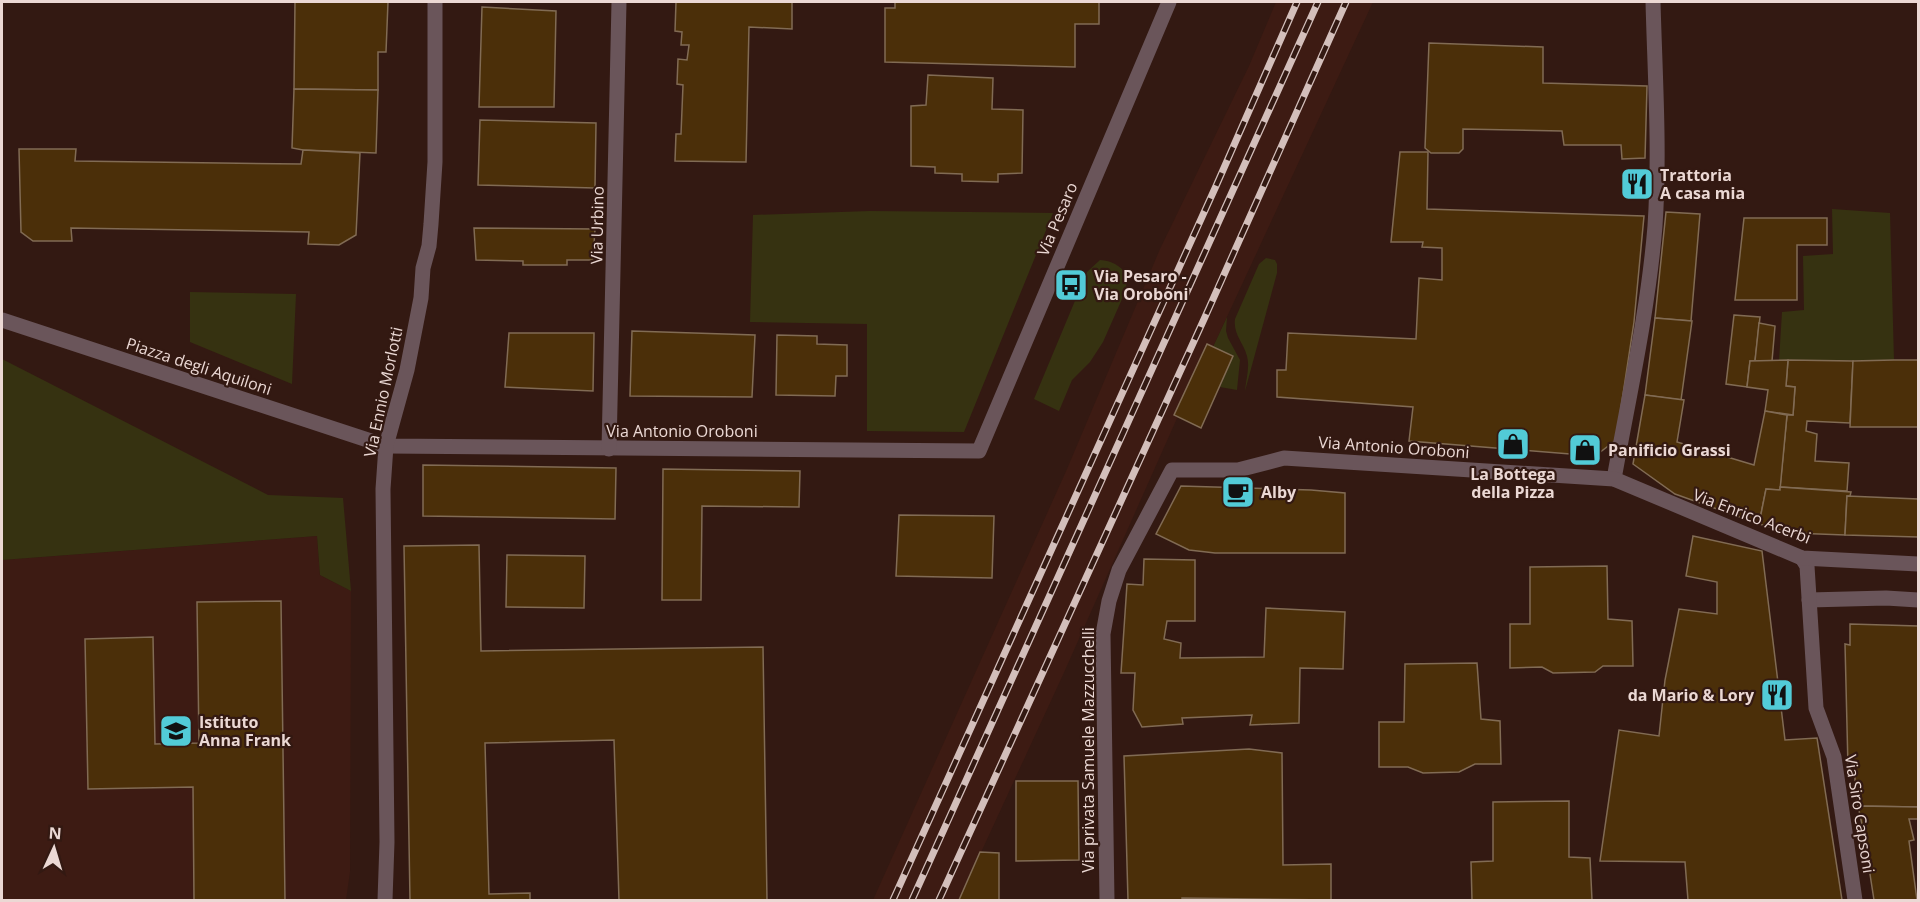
<svg xmlns="http://www.w3.org/2000/svg" width="1920" height="902" viewBox="0 0 1920 902" font-family="'Open Sans',sans-serif">
<style>
.built{fill:#3d1b13}
.green{fill:#363211}
.building{fill:#4b2f09;stroke:#816b54;stroke-width:1.5}
.lines{fill:none;stroke-linecap:round;stroke-linejoin:round}
.lane{stroke:#6a555a;stroke-width:15}
.street{stroke:#6a555a;stroke-width:15}
.rail-casing{stroke:#d3bfbb;stroke-width:7}
.rail{stroke:#331912;stroke-width:4.5;stroke-dasharray:14;stroke-linecap:butt}
.labels{text-anchor:middle;stroke-width:4.5;stroke-linejoin:round;paint-order:stroke}
.poi-label{font-size:16px;font-weight:bold;fill:#ebd8d4;stroke:#331912;text-anchor:start}
.street-label{font-size:16px;fill:#ebd8d4;stroke:#331912}
</style>
<rect width="100%" height="100%" fill="#331912"/>
<g class="built">
<polygon points="1276,2 1373,2 1213,347 1207,344 1174,414 1178,416 1062,677 959,900 873,900 1067,469 1160,249 1249,66"/>
<polygon points="317,536 320,575 351,591 350,872 346,900 2,900 2,560"/>
</g>
<g class="green">
<polygon points="1832,209 1890,213 1894,360 1779,361 1782,312 1804,310 1803,256 1833,254"/>
<polygon points="870,211 1053,213 964,432 867,431 867,324 750,322 753,215"/>
<path d="M1266,258L1275,260L1277,264V273L1245,391C1246,379 1250,367 1247,356C1243,342 1233,334 1235,319L1259,264Z"/>
<path d="M1100,260C1112,261 1119,265 1127,274L1126,290L1103,342L1090,362L1072,380L1059,411L1034,399L1087,272Z"/>
<polygon points="190,292 296,294 292,384 190,342"/>
<polygon points="1227,317 1226,331 1228,338 1240,360 1237,390 1220,387 1233,356 1213,347"/>
<polygon points="2,359 268,495 343,498 351,591 320,575 317,536 2,560"/>
</g>
<g class="building">
<polygon points="295,2 388,2 386,52 378,52 378,90 294,89"/>
<polygon points="676,2 792,2 792,29 749,27 746,162 675,161 676,134 681,134 683,85 677,84 678,59 687,60 689,45 681,45 682,32 675,31"/>
<polygon points="895,2 1099,2 1099,24 1075,24 1075,67 885,62 885,8 895,8"/>
<polygon points="482,7 556,11 554,107 479,107"/>
<polygon points="1429,43 1543,47 1543,83 1647,86 1645,158 1622,159 1621,145 1564,145 1562,131 1463,129 1463,149 1459,153 1431,153 1425,148"/>
<polygon points="928,75 993,78 992,109 1023,110 1022,173 998,174 998,182 962,181 962,174 935,173 935,167 911,166 911,106 926,105"/>
<polygon points="294,89 378,90 376,153 303,150 292,148"/>
<polygon points="480,120 596,123 595,188 478,185"/>
<polygon points="19,149 76,149 75,161 301,164 303,150 360,153 356,235 339,245 308,244 309,232 71,228 72,241 33,241 21,232"/>
<polygon points="1400,152 1428,152 1427,209 1644,216 1634,322 1616,440 1595,456 1409,441 1413,407 1277,397 1277,370 1286,370 1288,333 1416,339 1419,278 1442,280 1442,248 1422,247 1423,242 1391,242"/>
<polygon points="1666,212 1700,214 1691,321 1655,318"/>
<polygon points="1744,218 1827,218 1827,245 1797,245 1797,300 1735,300"/>
<polygon points="474,228 595,229 593,260 567,260 567,265 523,265 523,261 476,260"/>
<polygon points="1734,315 1760,317 1755,361 1750,361 1747,387 1726,384"/>
<polygon points="1655,318 1692,321 1681,400 1645,395"/>
<polygon points="1759,323 1775,326 1772,361 1755,361"/>
<polygon points="632,331 755,335 752,397 630,396"/>
<polygon points="509,333 594,333 593,391 505,387"/>
<polygon points="777,335 817,336 817,344 847,345 847,376 836,376 835,396 776,395"/>
<polygon points="1207,344 1233,356 1201,428 1174,415"/>
<polygon points="1788,360 1853,361 1850,423 1807,421 1806,431 1817,434 1815,461 1849,463 1847,491 1780,487 1787,415 1793,415 1795,387 1786,386"/>
<polygon points="1788,360 1786,386 1795,387 1793,415 1765,411 1768,390 1747,387 1750,361"/>
<polygon points="1894,360 1918,360 1918,427 1850,427 1853,361"/>
<polygon points="1645,395 1684,400 1677,442 1754,465 1765,411 1787,415 1780,490 1766,489 1759,524 1675,494 1633,464"/>
<polygon points="423,465 616,468 615,519 423,516"/>
<polygon points="663,469 800,471 799,507 702,506 701,600 662,600"/>
<polygon points="1181,486 1311,490 1345,493 1345,553 1215,553 1189,550 1156,534"/>
<polygon points="1780,487 1851,492 1850,496 1847,496 1845,535 1792,533 1759,524 1766,489 1780,490"/>
<polygon points="1847,496 1918,499 1918,537 1845,535"/>
<polygon points="899,515 994,516 992,578 896,576"/>
<polygon points="1693,536 1762,551 1785,740 1817,738 1842,900 1688,900 1685,862 1600,861 1619,730 1659,736 1665,680 1679,609 1717,614 1717,582 1686,576"/>
<polygon points="479,545 481,651 763,647 767,900 619,900 614,740 485,743 489,894 530,893 530,900 410,900 404,546"/>
<polygon points="507,555 585,556 584,608 506,607"/>
<polygon points="1144,559 1195,560 1195,621 1167,621 1164,639 1181,643 1180,658 1264,657 1266,608 1345,612 1343,669 1300,668 1299,723 1250,725 1252,715 1182,718 1183,724 1142,727 1133,710 1135,673 1121,673 1127,584 1143,585"/>
<polygon points="1607,566 1608,619 1632,621 1633,666 1603,666 1595,672 1553,673 1542,667 1510,668 1510,624 1530,624 1530,567"/>
<polygon points="281,601 285,900 194,900 193,787 88,789 85,639 153,637 155,744 199,743 197,602"/>
<polygon points="1850,624 1918,626 1918,807 1858,806 1857,798 1855,798 1855,768 1848,767 1845,644 1850,645"/>
<polygon points="1477,663 1481,719 1500,721 1501,764 1475,764 1459,772 1423,773 1408,767 1379,767 1379,722 1404,722 1405,664"/>
<polygon points="1249,749 1282,753 1283,865 1331,864 1331,900 1182,898 1182,900 1128,900 1124,756"/>
<polygon points="1016,781 1078,781 1079,860 1016,861"/>
<polygon points="1569,801 1569,857 1590,858 1592,900 1472,900 1471,862 1493,861 1493,802"/>
<polygon points="1858,806 1918,807 1918,819 1909,819 1914,840 1909,841 1917,900 1874,900 1863,829"/>
<polygon points="980,852 999,853 999,900 959,900"/>
</g>
<g class="lines">
<polyline class="lane" points="1809,600 1886,598 1918,600"/>
<g class="street">
<polyline points="2,320 386,446 979,451 1169,2"/>
<polyline points="609,449 619,2"/>
<path d="M1614,479C1629,395 1648,312 1655,226C1660,151 1655,76 1653,2"/>
<polyline points="1802,558 1807,566 1816,708 1834,757 1855,900"/>
<polyline points="385,900 387,842 383,489 386,446 407,370 421,298 423,268 429,246 431,224 435,162 435,2"/>
<polyline points="1107,900 1103,634 1109,601 1119,570 1172,470 1238,470 1284,458 1614,479 1802,558 1918,564"/>
</g>
<defs>
<g id="rail">
<polyline points="893,900 1216,186 1297,2"/>
<polyline points="912,900 1318,2"/>
<polyline points="939,900 1205,317 1346,2"/>
</g>
</defs>
<use href="#rail" class="rail-casing"/>
<use href="#rail" class="rail"/>
</g>
<defs>
<symbol id="restaurant-square" viewBox="-11 -11 22 22"><rect x="-9" y="-9" width="18" height="18" rx="4" fill="#52cbd7" stroke="#331912"/><path d="M-5-6h1v4h1v-4h1v4h1v-4h1v5L-1.5 .5V6h-2V.5L-5-1ZM5-6V6H3V1.5H1.5Q1.5-4 5-6Z" fill="#111"/></symbol>
<symbol id="bus-square" viewBox="-11 -11 22 22"><rect x="-9" y="-9" width="18" height="18" rx="4" fill="#52cbd7" stroke="#331912"/><path d="M-5-6H5V4H4V6H2V4H-2V6H-4V4H-5ZM-3.5-4V0h7V-4ZM-3.5 1.2v1.5H-2V1.2ZM2 1.2v1.5H3.5V1.2Z" fill="#111"/></symbol>
<symbol id="shop-square" viewBox="-11 -11 22 22"><rect x="-9" y="-9" width="18" height="18" rx="4" fill="#52cbd7" stroke="#331912"/><path d="M-5-2.5h2.3a2.7 3.5 0 0 1 5.4 0H5L5.5 6h-11ZM-1.5-2.5h3a1.5 2.3 0 0 0-3 0Z" fill="#111"/></symbol>
<symbol id="cafe-square" viewBox="-11 -11 22 22"><rect x="-9" y="-9" width="18" height="18" rx="4" fill="#52cbd7" stroke="#331912"/><path d="M-5.5-4.5H6V0H3Q3 3.5 0 3.5H-2.5Q-5.5 3.5-5.5 0ZM3-3.2v2h1.7v-2ZM-6 4.5H4V6H-6Z" fill="#111"/></symbol>
<symbol id="school-square" viewBox="-11 -11 22 22"><rect x="-9" y="-9" width="18" height="18" rx="4" fill="#52cbd7" stroke="#331912"/><path d="M0-5L7-2L0 1L-7-2ZM-4 1L0 2.5L4 1V4Q0 6-4 4Z" fill="#111"/></symbol>
</defs>
<g fill-rule="evenodd">
<use href="#restaurant-square" x="1618" y="165" width="38" height="38"/>
<use href="#bus-square" x="1052" y="266" width="38" height="38"/>
<use href="#shop-square" x="1494" y="425" width="38" height="38"/>
<use href="#shop-square" x="1566" y="431" width="38" height="38"/>
<use href="#cafe-square" x="1219" y="473" width="38" height="38"/>
<use href="#restaurant-square" x="1758" y="676" width="38" height="38"/>
<use href="#school-square" x="157" y="712" width="38" height="38"/>
</g>
<g class="labels">
<g class="poi-label">
<text x="1660" y="181">Trattoria<tspan x="1660" dy="18">A casa mia</tspan></text>
<text x="1094" y="282">Via Pesaro -<tspan x="1094" dy="18">Via Oroboni</tspan></text>
<text x="1608" y="456">Panificio Grassi</text>
<text x="1513" y="480" text-anchor="middle">La Bottega<tspan x="1513" dy="18">della Pizza</tspan></text>
<text x="1261" y="498">Alby</text>
<text x="1754" y="701" text-anchor="end">da Mario &amp; Lory</text>
<text x="199" y="728">Istituto<tspan x="199" dy="18">Anna Frank</tspan></text>
</g>
<g class="street-label">
<text transform="translate(1057 219) rotate(-67)" y="6">Via Pesaro</text>
<text transform="translate(597 225) rotate(-89)" y="6">Via Urbino</text>
<text transform="translate(199 366) rotate(18)" y="6">Piazza degli Aquiloni</text>
<text transform="translate(383 392) rotate(-78)" y="6">Via Ennio Morlotti</text>
<text x="682" y="437">Via Antonio Oroboni</text>
<text transform="translate(1394 447) rotate(4)" y="6">Via Antonio Oroboni</text>
<text transform="translate(1752 516) rotate(21)" y="6">Via Enrico Acerbi</text>
<text transform="translate(1088 750) rotate(-90)" y="6">Via privata Samuele Mazzucchelli</text>
<text transform="translate(1860 814) rotate(81)" y="6">Via Siro Capsoni</text>
</g>
</g>
<rect width="1920" height="902" fill="none" stroke="#ebd8d4" stroke-width="6"/>
<g transform="translate(54 848) rotate(4)" stroke="#331912" stroke-width="4.5" paint-order="stroke">
<path d="M0-4.5L10 22L0 15L-10 22Z" fill="#ebd8d4"/>
<text y="-9" font-size="16" font-weight="bold" text-anchor="middle" fill="#ebd8d4">N</text>
</g>
</svg>
